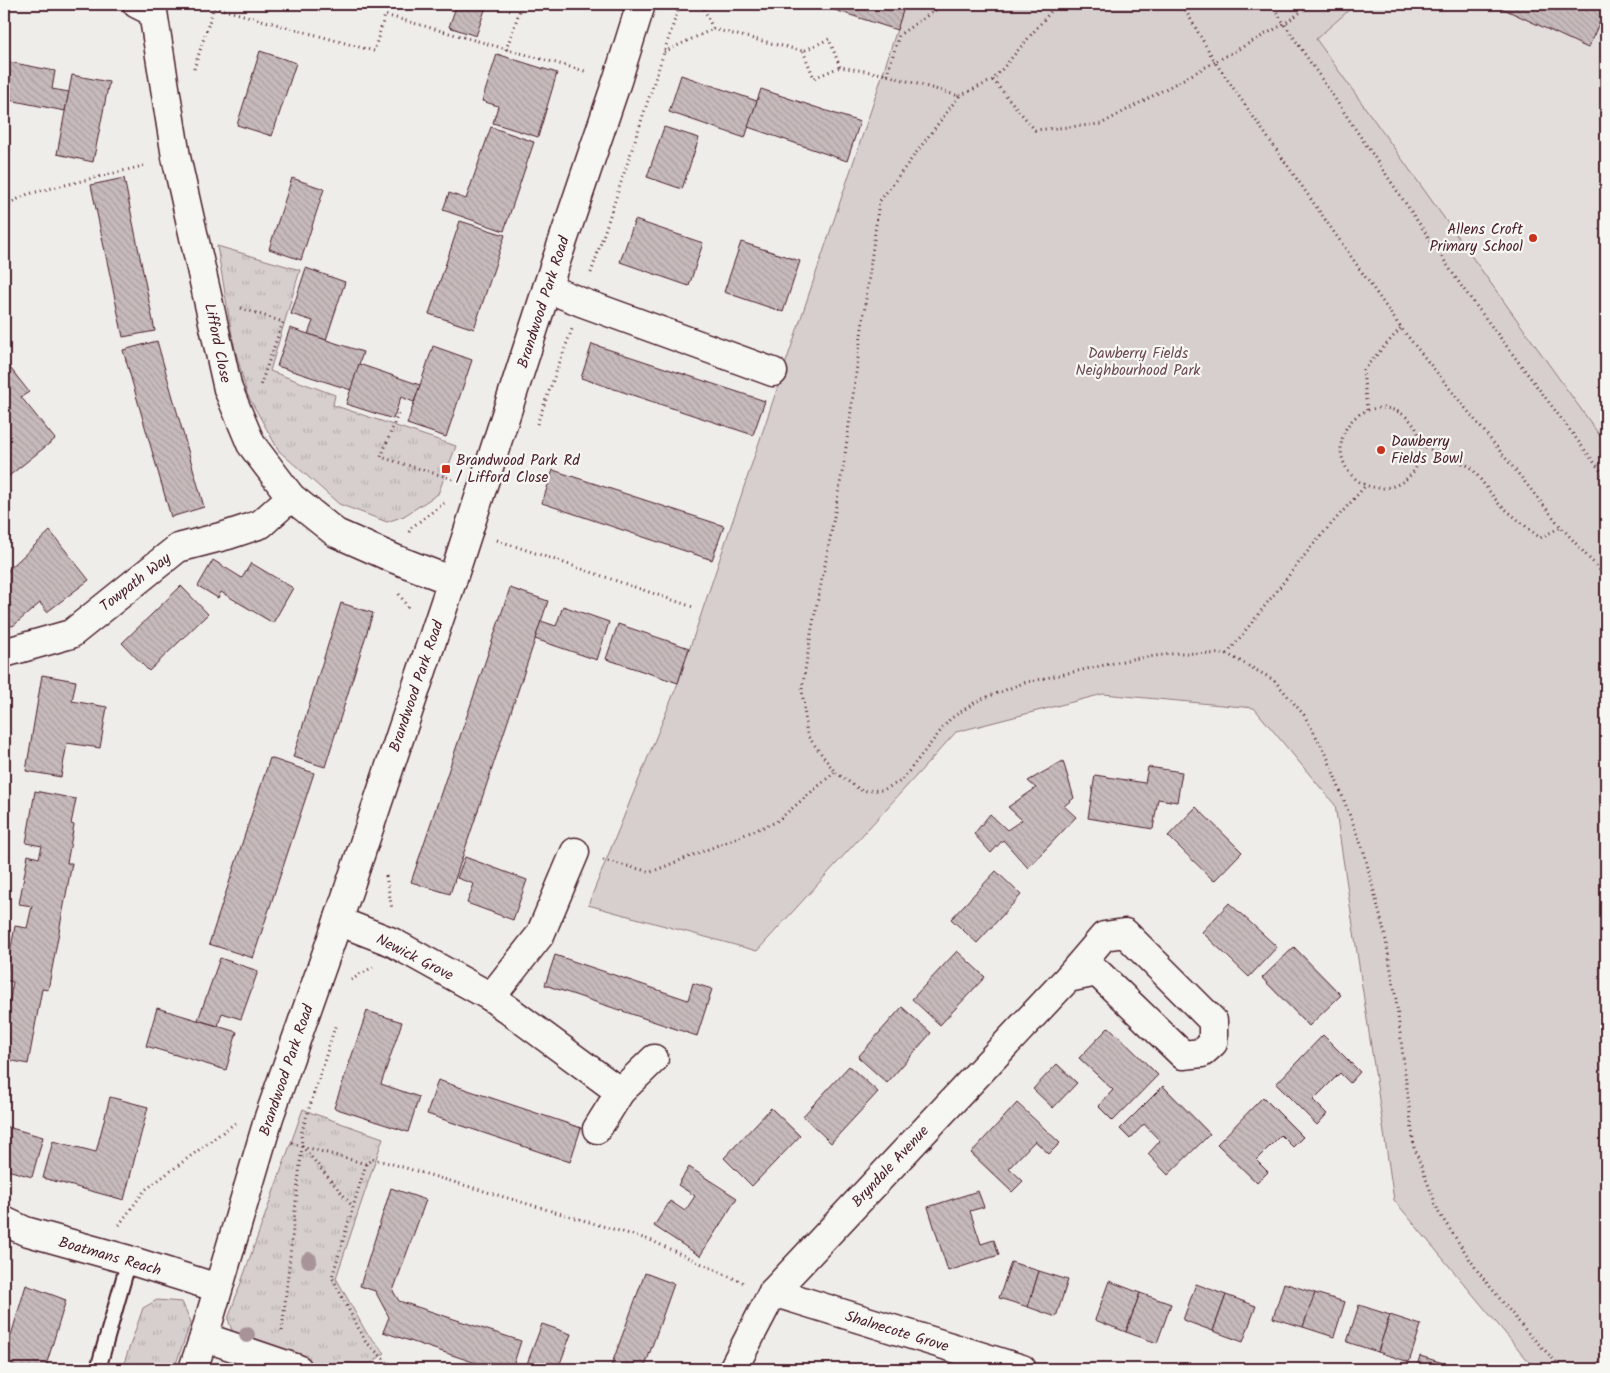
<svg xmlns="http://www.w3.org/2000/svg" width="1610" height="1373" viewBox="0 0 1610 1373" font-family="Kalam,sans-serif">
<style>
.built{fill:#e3dedc}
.grass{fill:url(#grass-tufts);stroke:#90777c}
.green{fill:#d7cfce;stroke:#90777c}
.building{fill:url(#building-back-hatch);stroke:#4a1f2b}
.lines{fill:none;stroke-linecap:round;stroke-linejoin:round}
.service-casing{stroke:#4a1f2b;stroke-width:18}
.minor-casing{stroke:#4a1f2b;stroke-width:31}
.path{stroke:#4a1f2b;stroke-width:3;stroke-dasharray:1 4;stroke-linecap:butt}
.service{stroke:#f6f6f2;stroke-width:14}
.minor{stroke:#f6f6f2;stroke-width:28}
.tree{fill:#a89498}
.poi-dot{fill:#c8321e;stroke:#f6f6f2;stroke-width:2}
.labels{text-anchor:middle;stroke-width:4.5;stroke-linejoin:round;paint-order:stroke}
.poi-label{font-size:15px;fill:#4a1f2b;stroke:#f6f6f2;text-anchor:start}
.street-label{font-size:15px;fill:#4a1f2b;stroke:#f6f6f2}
.park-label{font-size:15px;fill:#6d4b54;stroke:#f6f6f2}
</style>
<defs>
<pattern id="grass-tufts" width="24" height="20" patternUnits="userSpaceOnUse" patternTransform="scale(1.25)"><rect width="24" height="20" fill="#d7cfce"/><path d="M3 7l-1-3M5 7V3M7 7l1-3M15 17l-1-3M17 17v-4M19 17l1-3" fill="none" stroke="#bab1b1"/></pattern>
<pattern id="building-back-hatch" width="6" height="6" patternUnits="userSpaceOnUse" patternTransform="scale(1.25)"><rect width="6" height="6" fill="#c6babb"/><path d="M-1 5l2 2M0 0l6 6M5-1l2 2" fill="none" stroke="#ac9fa1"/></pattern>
</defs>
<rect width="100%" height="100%" fill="#efedea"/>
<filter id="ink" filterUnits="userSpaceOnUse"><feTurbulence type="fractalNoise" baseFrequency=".02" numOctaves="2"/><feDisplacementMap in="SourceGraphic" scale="10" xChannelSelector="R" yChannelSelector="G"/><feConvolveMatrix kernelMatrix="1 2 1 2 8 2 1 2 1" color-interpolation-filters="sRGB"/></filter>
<g filter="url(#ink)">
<polygon class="built" points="1356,4 1606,4 1606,438 1603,441 1316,39"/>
<g class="grass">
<polygon points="217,246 300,270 270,371 335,395 333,405 456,446 438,494 404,516 387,522 339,504 279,451 247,394 233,341"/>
<polygon points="303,1109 312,1113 383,1138 336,1278 366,1332 385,1353 370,1364 347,1363 335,1369 310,1369 235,1339 228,1319"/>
<polygon points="157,1300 182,1302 191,1322 174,1369 122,1369 143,1308"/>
</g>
<polygon class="green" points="905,4 1356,4 1316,39 1603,440 1606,438 1606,1369 1535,1369 1394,1200 1335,805 1254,708 1103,694 956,732 757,951 588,905 678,683 873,104"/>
<g class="building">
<polygon points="457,4 487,4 476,36 449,27"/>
<polygon points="816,4 905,4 897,30"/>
<polygon points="1493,4 1606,4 1606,8 1588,48"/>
<polygon points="260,51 296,63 272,136 237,125"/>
<polygon points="497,54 557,73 538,137 493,123 498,106 482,101"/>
<polygon points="4,61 55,71 52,89 69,92 65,111 4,99"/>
<polygon points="72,75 109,82 93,162 57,154"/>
<polygon points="681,75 757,101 745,138 669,112"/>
<polygon points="761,89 860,122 847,161 748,127"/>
<polygon points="491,127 534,142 504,231 443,210 449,193 466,199"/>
<polygon points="664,127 699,138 682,189 647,177"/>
<polygon points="124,178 155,331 123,337 91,185"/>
<polygon points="292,178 324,189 301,260 269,249"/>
<polygon points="635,220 703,243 689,286 620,262"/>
<polygon points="460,221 505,235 474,329 429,314"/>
<polygon points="741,242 800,261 783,312 724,292"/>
<polygon points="306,268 345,282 326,340 308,334 313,321 291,314"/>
<polygon points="290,328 363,352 351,390 277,366"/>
<polygon points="157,341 204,507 171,517 123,350"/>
<polygon points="592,344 765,401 753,435 581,378"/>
<polygon points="433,346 472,360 446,437 407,424"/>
<polygon points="4,360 29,392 21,397 55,439 4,480"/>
<polygon points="359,364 420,385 414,402 401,397 393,419 346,404"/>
<polygon points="553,470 724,526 712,560 542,503"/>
<polygon points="50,531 89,580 47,612 40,603 13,626 4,624 4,574"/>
<polygon points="213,560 242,578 251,563 293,588 273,623 221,592 218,598 198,586"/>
<polygon points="181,586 208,614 149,671 122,643"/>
<polygon points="510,588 548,601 450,894 411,882"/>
<polygon points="341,603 373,613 325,767 293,757"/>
<polygon points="563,606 609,622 597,660 535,639 541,621 556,626"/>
<polygon points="618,624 689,648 678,683 606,659"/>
<polygon points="42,675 76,681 72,701 107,707 100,748 67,743 61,777 26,771"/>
<polygon points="270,758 314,773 253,958 209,944"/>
<polygon points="1063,761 1074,798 1064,806 1076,817 1028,868 1003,840 991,853 974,834 990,814 1007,830 1022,820 1008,807 1036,788 1028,781"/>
<polygon points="1148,767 1182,772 1177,802 1158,799 1153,829 1088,818 1095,775 1145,783"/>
<polygon points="35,791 76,799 71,824 74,825 67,863 72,863 48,990 42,989 28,1064 4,1059 4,1009 8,1009 13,982 5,980 15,926 27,928 32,906 19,904 28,855 39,858 42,846 26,843"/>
<polygon points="1196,807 1242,852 1214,881 1168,836"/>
<polygon points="465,857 527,880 513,920 467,903 474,884 457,878"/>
<polygon points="996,871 1021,895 977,943 951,919"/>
<polygon points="1229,903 1277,947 1249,977 1202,932"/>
<polygon points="1294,947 1341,995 1309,1026 1262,978"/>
<polygon points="957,951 985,977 940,1025 912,999"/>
<polygon points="555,955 688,1000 693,983 712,989 697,1036 545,985"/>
<polygon points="220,958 258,971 241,1019 222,1013 218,1026 198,1020"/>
<polygon points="902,1007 931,1033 887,1083 858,1057"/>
<polygon points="157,1008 237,1032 226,1070 146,1046"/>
<polygon points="367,1011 402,1022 381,1084 419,1097 408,1132 334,1108"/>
<polygon points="1109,1027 1158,1075 1113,1121 1098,1106 1113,1090 1079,1058"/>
<polygon points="1323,1035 1360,1072 1350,1083 1340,1073 1313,1100 1327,1114 1317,1125 1276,1084"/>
<polygon points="1057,1064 1077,1083 1053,1108 1033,1089"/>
<polygon points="849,1066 878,1092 831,1143 803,1116"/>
<polygon points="438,1080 581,1128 570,1162 427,1114"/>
<polygon points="1163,1086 1210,1134 1168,1175 1148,1154 1160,1141 1144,1124 1130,1139 1120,1129"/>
<polygon points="110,1097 148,1107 124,1200 43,1178 53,1141 96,1152"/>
<polygon points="1263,1097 1303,1137 1293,1147 1281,1135 1256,1160 1268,1172 1257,1183 1217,1144"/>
<polygon points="1017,1103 1060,1143 1049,1154 1035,1141 1009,1168 1023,1181 1012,1192 971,1153"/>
<polygon points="771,1108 800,1136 752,1186 724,1158"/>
<polygon points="4,1126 43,1137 32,1177 4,1169"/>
<polygon points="689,1167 737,1198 700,1256 654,1226 670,1201 685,1211 695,1196 678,1185"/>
<polygon points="391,1188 426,1200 393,1291 399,1301 521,1341 512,1369 494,1369 383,1332 389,1317 375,1291 360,1286"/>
<polygon points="978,1191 984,1207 970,1211 981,1244 994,1240 999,1255 948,1271 928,1207"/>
<polygon points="1011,1262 1039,1271 1028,1307 999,1298"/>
<polygon points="1039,1271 1068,1280 1056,1317 1028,1307"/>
<polygon points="645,1273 674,1284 644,1369 610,1369"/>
<polygon points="1109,1281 1140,1293 1126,1332 1095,1320"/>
<polygon points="1284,1283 1315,1293 1303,1327 1273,1318"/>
<polygon points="1196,1284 1226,1295 1213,1331 1183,1320"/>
<polygon points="26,1285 66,1300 45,1369 4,1369 4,1359"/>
<polygon points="1140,1293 1171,1304 1157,1343 1126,1332"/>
<polygon points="1315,1293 1345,1302 1334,1337 1303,1327"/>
<polygon points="1226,1295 1256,1306 1243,1342 1213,1331"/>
<polygon points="1359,1305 1390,1315 1378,1352 1347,1342"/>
<polygon points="1390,1315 1421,1325 1409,1362 1378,1352"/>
<polygon points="542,1324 571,1334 558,1369 525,1369"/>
<polygon points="1420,1356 1456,1367 1456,1369 1416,1369"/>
</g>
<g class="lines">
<defs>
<polyline id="service" points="98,1369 129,1260"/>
<g id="minor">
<polyline points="137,4 153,12 176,157 228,389 251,444 291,497 336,533 395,559 452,581"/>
<polyline points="547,288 581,302 773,372"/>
<polyline points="4,653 71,634 178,548 228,535 261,524 291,497"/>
<polyline points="338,921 392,942 491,997 620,1092"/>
<polyline points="491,997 540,935 575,852"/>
<polyline points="597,1129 620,1092 654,1059"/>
<polyline points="4,1221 25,1231 129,1260 218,1288"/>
<polyline points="773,1292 1022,1369"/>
<polyline points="204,1337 298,1369"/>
<polyline points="193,1369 204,1337 269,1117 338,921 452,581 547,288 617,81 641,4"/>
<polyline points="733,1369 773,1292 1068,978 1104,936 1125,933 1213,1021 1213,1043 1202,1053 1183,1055 1097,972 1068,978"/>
</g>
</defs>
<use href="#service" class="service-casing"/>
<use href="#minor" class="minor-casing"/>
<g class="path">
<polyline points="206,4 214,7 216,4"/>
<polyline points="1271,4 1462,287 1606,478"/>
<polyline points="1312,4 1284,24 1215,62 1401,328 1561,527 1606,577"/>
<polyline points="713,29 803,51 829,39 840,67 883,74 959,96 993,80 1057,4"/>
<polyline points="506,50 522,4"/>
<polyline points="803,51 814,78 840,67"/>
<polyline points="664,52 713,29 702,4"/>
<polyline points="194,69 214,7 374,51 385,15 588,72"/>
<polyline points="887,75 899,35 944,4"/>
<polyline points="993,80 1035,130 1101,124 1215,62 1182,4"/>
<polyline points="959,96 879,202 844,462 827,555 812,628 802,689 807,735 835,772 862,791 883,790 901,781 950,719 977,701 1023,683 1132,659 1179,653 1227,654 1274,680 1304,715 1326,754 1364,852 1385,935 1396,999 1414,1147 1439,1213 1479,1273 1527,1332 1563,1369"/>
<polyline points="4,206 28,194 147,165"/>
<polyline points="591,273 680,4"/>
<polyline points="241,308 283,322 260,386"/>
<circle cx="1381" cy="448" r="40"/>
<polyline points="1367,410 1363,370 1401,328"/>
<polyline points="398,414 381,457 453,479"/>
<polyline points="537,424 572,329"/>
<polyline points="1421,445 1471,467 1499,504 1540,538 1561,527"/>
<polyline points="409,532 412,527 444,503"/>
<polyline points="497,540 693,607"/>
<polyline points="399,594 409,609"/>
<polyline points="1227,654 1312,546 1366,485"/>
<polyline points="603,860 651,872 776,822 835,772"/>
<polyline points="386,876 392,909"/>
<polyline points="351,980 373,967"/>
<polyline points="292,1143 302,1146 353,1207"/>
<polyline points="302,1146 366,1164 372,1159 389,1163 650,1240 744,1283"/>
<polyline points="366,1164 332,1277 365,1341 388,1363"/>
<polyline points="119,1225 145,1190 235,1123"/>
<polyline points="282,1331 302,1146 301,1134 336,1024"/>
<polyline points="381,1369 388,1363 413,1369"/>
</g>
<use href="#service" class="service"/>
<use href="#minor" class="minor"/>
</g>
<g class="tree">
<circle cx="309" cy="1260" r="8"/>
<circle cx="247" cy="1335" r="8"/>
</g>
</g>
<g class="poi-dot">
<circle cx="1533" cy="238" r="5"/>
<circle cx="1381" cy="450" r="5"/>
<rect x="441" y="464" width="10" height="10" rx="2.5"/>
</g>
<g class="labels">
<g class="poi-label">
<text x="1523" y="234" text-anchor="end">Allens Croft<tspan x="1523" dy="17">Primary School</tspan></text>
<text x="1391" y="446">Dawberry<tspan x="1391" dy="17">Fields Bowl</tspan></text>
<text x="456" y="465">Brandwood Park Rd<tspan x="456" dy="17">/ Lifford Close</tspan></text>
</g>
<g class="street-label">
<text transform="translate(543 302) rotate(-72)" y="5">Brandwood Park Road</text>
<text transform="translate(218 343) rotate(78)" y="5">Lifford Close</text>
<text transform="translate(135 582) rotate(-38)" y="5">Towpath Way</text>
<text transform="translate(416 686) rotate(-71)" y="5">Brandwood Park Road</text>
<text transform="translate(415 957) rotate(27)" y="5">Newick Grove</text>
<text transform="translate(286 1070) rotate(-71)" y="5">Brandwood Park Road</text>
<text transform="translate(890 1166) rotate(-47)" y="5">Bryndale Avenue</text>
<text transform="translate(110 1256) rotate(16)" y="5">Boatmans Reach</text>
<text transform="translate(897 1331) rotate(17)" y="5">Shalnecote Grove</text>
</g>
<g class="park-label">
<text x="1138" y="358">Dawberry Fields<tspan x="1138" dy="17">Neighbourhood Park</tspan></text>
</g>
</g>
<rect width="1610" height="1373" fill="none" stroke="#f6f6f2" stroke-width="20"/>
<rect x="10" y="10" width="1590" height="1353" fill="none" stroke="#4a1f2b" stroke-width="2" filter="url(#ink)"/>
</svg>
